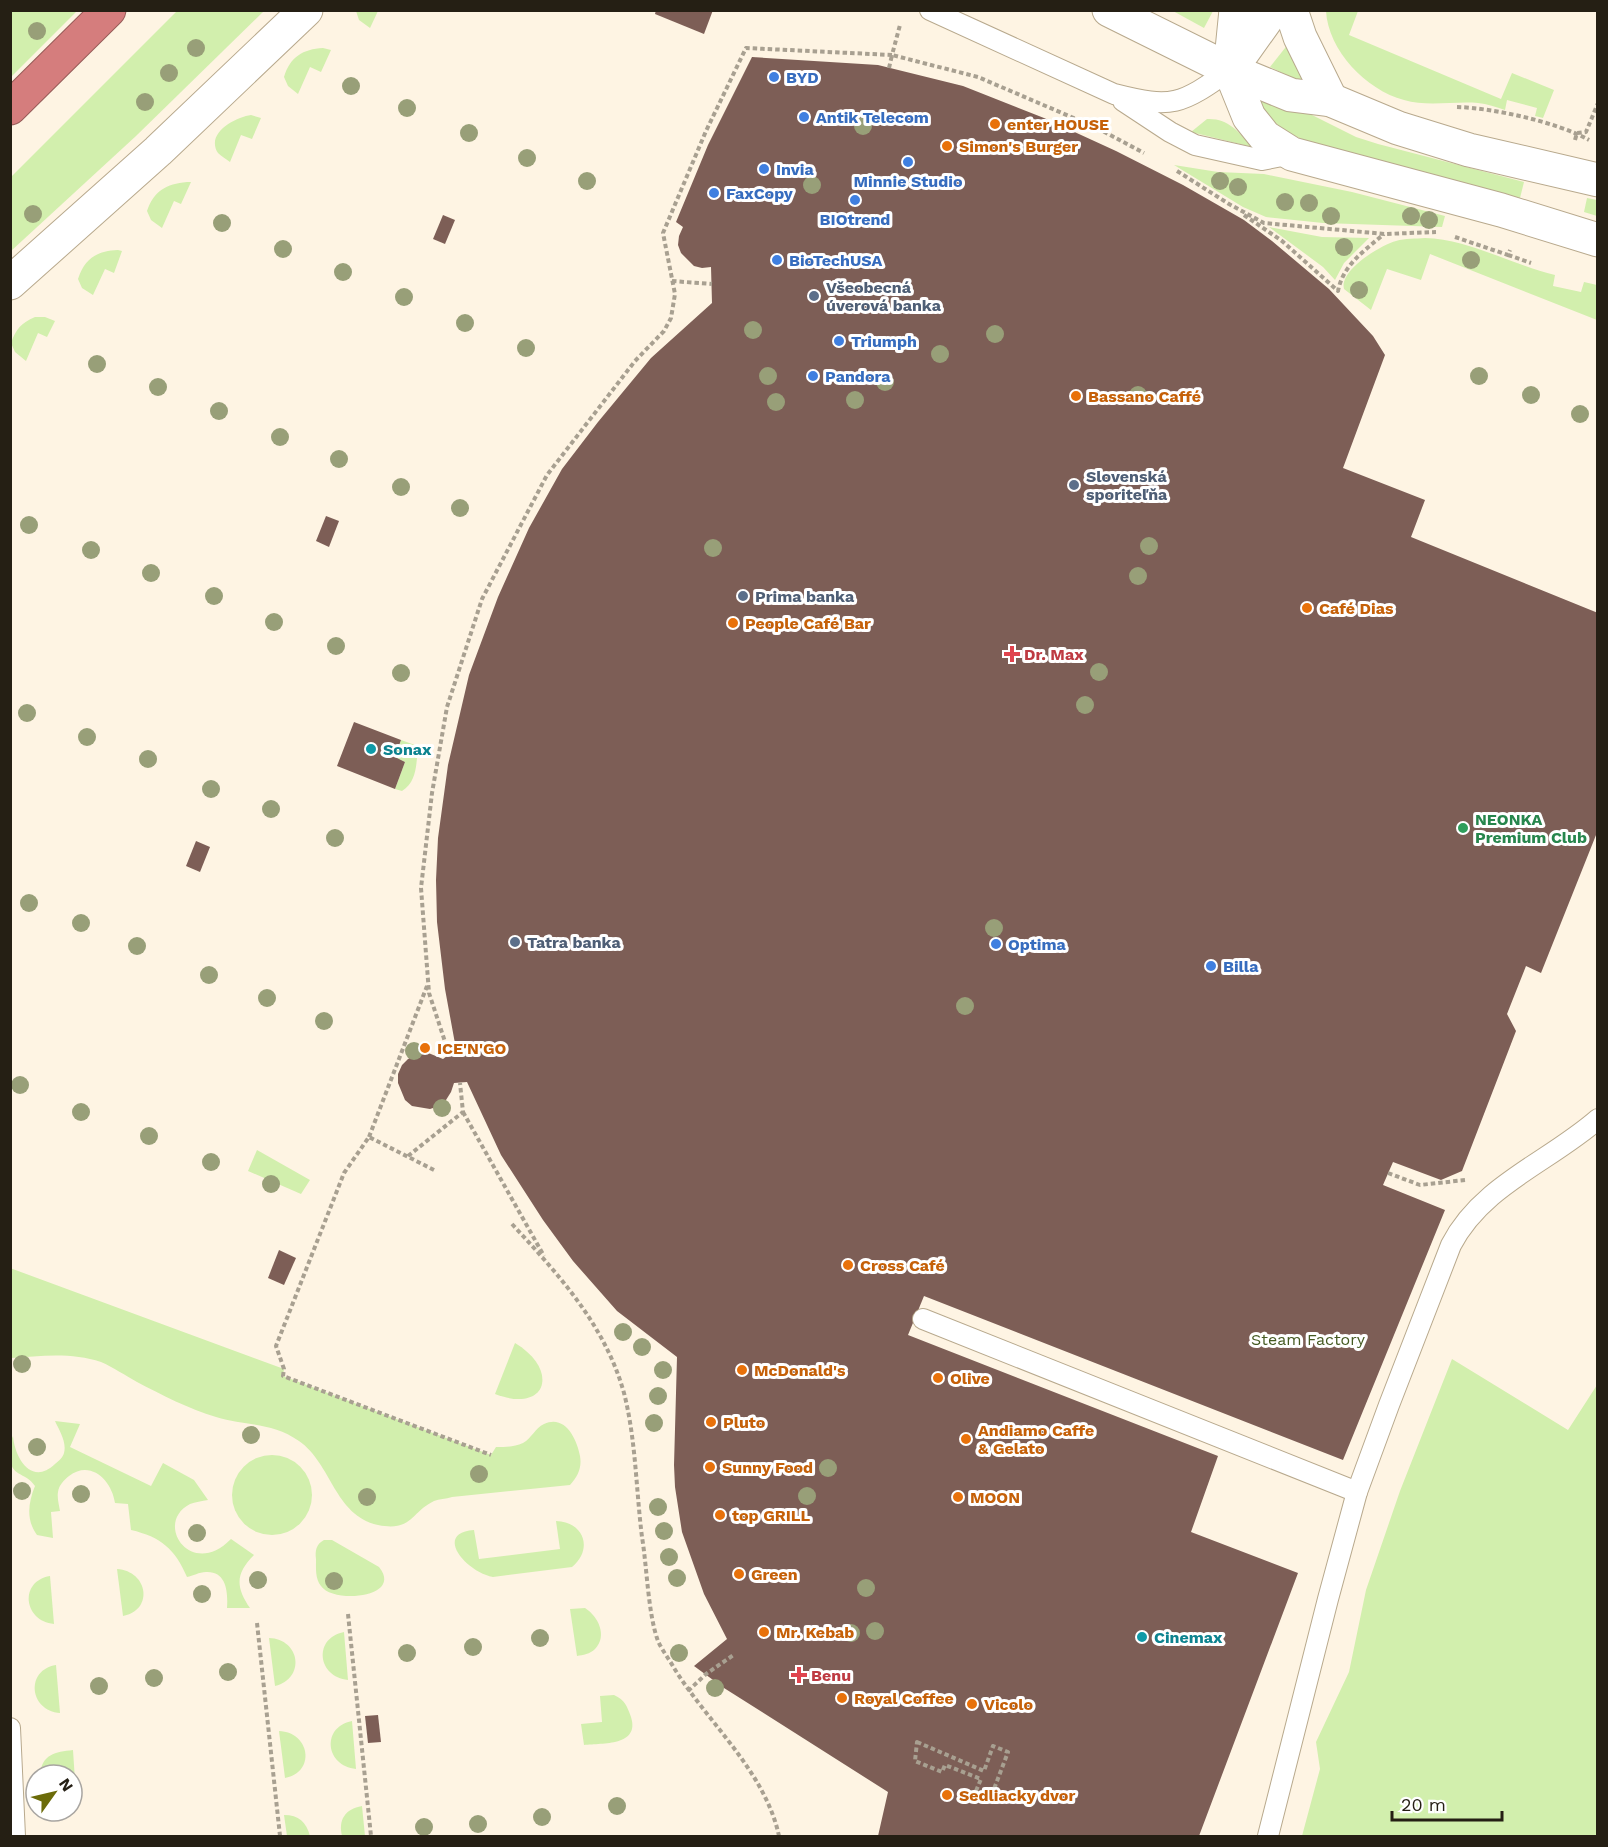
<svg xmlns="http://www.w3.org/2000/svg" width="1608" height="1847" viewBox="0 0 1608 1847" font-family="'Work Sans',sans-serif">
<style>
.green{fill:#d2efad}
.building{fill:#7d5e56}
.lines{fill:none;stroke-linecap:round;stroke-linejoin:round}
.lane-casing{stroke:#b8a98d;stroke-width:22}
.street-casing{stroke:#b8a98d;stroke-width:35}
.highway-casing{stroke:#975c58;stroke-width:35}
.path{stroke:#a8a091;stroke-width:4;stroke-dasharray:4.5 3;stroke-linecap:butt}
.lane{stroke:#fff;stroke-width:20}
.street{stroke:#fff;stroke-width:33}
.highway{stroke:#d57d7d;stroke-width:33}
.tree{fill:#989f78}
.shop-dot{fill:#3f7fe0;stroke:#fff;stroke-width:2}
.food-dot{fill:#e8710a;stroke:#fff;stroke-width:2}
.service-dot{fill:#5c6f8a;stroke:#fff;stroke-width:2}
.health-dot{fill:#e0444e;stroke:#fff;stroke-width:2}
.culture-dot{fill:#0f9aa8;stroke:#fff;stroke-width:2}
.leisure-dot{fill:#2e9e5b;stroke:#fff;stroke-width:2}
.labels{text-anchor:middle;stroke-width:6;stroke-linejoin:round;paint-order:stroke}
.shop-label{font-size:16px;font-weight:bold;fill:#366cbe;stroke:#fff;text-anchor:start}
.food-label{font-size:16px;font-weight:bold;fill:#c56008;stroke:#fff;text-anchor:start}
.service-label{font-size:16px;font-weight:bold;fill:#4e5e75;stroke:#fff;text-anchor:start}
.health-label{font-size:16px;font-weight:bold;fill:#be3a42;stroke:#fff;text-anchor:start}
.culture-label{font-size:16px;font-weight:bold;fill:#0d838f;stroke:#fff;text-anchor:start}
.leisure-label{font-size:16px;font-weight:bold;fill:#27864d;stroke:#fff;text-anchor:start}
.park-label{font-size:16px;fill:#445a21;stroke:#fff}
</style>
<rect width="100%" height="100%" fill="#fef4e3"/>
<g class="green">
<polygon points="11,10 77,10 77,11 11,77"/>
<polygon points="177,11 264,11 136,136 11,251 11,177"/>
<polygon points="356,11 378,11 370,28 359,20"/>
<polygon points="1173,11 1213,11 1204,28"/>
<path d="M1326,11H1358L1349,35L1501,99L1512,73L1554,90L1543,118L1535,116L1537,108L1507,100L1505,110C1496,107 1487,104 1478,103C1454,101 1427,107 1404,100C1366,90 1328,50 1326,11Z"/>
<polygon points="1289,43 1321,92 1270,67"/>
<path d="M323,48L331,50L321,72L310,67L298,94L288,86L284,77C290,57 303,49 323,48Z"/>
<path d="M1261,97L1304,111L1356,137L1378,144L1524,182L1520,198C1467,185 1413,175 1360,159C1341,153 1321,148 1304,140C1287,132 1260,117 1261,97Z"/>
<path d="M251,115L261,118L252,139L241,135L230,162C226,159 221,156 218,153C205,133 236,117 251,115Z"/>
<path d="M1207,119C1228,118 1239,132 1252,147L1191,132Z"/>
<polygon points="1174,165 1218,172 1264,174 1352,192 1445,216 1442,227 1323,223 1266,217 1243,207"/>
<path d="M187,182H191L181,204L174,201L162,228L151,220L147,211C154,191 166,184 187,182Z"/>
<polygon points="1587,198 1597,200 1597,216 1584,212"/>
<polygon points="1269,227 1322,237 1369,238 1344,263 1335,280 1323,267"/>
<path d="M1425,238C1468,239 1513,265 1555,275L1553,286L1581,292L1584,282L1597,285V320L1430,254L1421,280L1387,269L1371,310L1344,289C1339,270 1381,245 1396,241C1405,238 1416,239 1425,238Z"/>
<path d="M118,250L122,251L114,273L105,269L93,295L82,288L78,279C85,258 97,251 118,250Z"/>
<path d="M35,317H45L55,321L47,337L38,333L26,361L15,352L11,343C16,329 21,323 35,317Z"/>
<path d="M401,740L415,745L418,749C416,764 417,782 402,791L395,789L405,762L395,757Z"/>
<polygon points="257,1150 310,1180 301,1194 248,1171"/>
<path d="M10,1268L284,1369L283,1376L491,1455L496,1447C506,1447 514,1447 523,1443C532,1438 535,1428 544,1424C565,1414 577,1439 580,1456C582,1468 578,1476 570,1485L452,1497C446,1499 439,1499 434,1501C411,1512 412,1532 378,1525C334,1515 332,1464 299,1441C272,1422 246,1426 216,1417C189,1409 162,1395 137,1382C126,1376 113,1367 101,1362C72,1352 40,1356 11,1358Z"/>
<path d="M515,1343C560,1370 547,1414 495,1394Z"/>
<polygon points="1452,1359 1568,1430 1597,1385 1597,1836 1302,1836 1320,1769 1316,1742 1349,1672 1366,1590 1400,1491"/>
<path d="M55,1421L80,1424L70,1447L151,1486L163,1463L194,1480L208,1500C202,1501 195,1502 190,1504C153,1523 191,1580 231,1539L254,1555C236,1573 235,1586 250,1608H227C228,1593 227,1571 206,1572C199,1572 193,1576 187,1577C175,1549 161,1537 131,1530L128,1504L115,1503C112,1481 91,1459 69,1476C64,1480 59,1485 58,1492C57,1498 59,1505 60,1511L51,1512L53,1538L37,1535C26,1520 28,1503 35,1486C25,1471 10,1478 10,1455C10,1448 10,1442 13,1436C15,1459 32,1486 55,1464C59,1461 63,1457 64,1453C67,1442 59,1430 55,1421Z"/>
<circle cx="272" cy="1495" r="40"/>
<path d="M556,1521C585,1522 593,1550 572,1567L493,1577C466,1572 433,1533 474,1530L479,1559L560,1549Z"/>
<path d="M324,1540H332L379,1567C404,1598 333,1604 321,1586C315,1579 316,1568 316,1559C315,1551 316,1544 324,1540Z"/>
<path d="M117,1569C148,1571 154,1610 123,1616Z"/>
<path d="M50,1576L54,1624C23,1621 19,1581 50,1576Z"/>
<path d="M585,1608C598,1616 608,1636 595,1649C590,1654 583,1655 577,1656L570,1609Z"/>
<path d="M344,1632L348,1680C317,1677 313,1638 344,1632Z"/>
<path d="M269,1638C300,1639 306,1678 275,1686Z"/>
<path d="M56,1665L60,1713C29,1711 25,1670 56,1665Z"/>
<path d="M614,1695C625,1700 627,1706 631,1717C640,1746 603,1743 584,1745L581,1724L602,1722L600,1696Z"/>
<path d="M352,1721L356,1769C325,1766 321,1727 352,1721Z"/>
<path d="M279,1731C310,1732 316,1772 285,1778Z"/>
<path d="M73,1750L76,1796L72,1797V1775H40C42,1754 55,1752 73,1750Z"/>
<path d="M362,1806L365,1836H342C338,1820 345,1809 362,1806Z"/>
<path d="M284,1815C299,1815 306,1822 310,1836H287Z"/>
</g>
<g class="building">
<polygon points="656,10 713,10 704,34 655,14"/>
<polygon points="752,57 878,65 963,86 1044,118 1116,151 1183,185 1244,220 1272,241 1329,289 1373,336 1385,355 1343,468 1425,500 1411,537 1598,613 1598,830 1541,973 1526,966 1507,1014 1516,1031 1462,1171 1441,1180 1393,1162 1383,1185 1445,1210 1343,1460 924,1296 908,1335 1218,1456 1191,1532 1298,1573 1199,1836 878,1836 888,1792 724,1688 694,1666 727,1639 704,1594 682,1532 675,1487 674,1465 677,1357 617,1311 573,1261 543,1220 501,1155 467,1082 454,1083 451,1092 446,1100 439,1106 430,1109 412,1106 405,1100 398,1083 398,1074 402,1065 408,1059 417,1054 426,1052 443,1059 456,1049 445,989 437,922 436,880 438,838 448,765 469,675 498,597 529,528 562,469 598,422 651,358 712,303 711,267 702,268 694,266 681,253 678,245 679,236 683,227 676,222 708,145"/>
<polygon points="443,215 455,220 445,244 433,239"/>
<polygon points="326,516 339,521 329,547 316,541"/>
<polygon points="354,722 401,740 395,757 405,762 395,789 337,766"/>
<polygon points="196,841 210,847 200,872 186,866"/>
<polygon points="279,1250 296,1258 284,1285 268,1278"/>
<polygon points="378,1715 381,1742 368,1743 365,1716"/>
</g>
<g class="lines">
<defs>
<g id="lane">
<path d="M930,10L1114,94C1173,109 1180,105 1230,70"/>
<polyline points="1123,101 1170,132 1195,145 1262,160 1292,154"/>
<polyline points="923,1319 1357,1492"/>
<polyline points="10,1728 15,1836"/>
<path d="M1268,1836L1328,1599L1357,1492L1389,1405L1451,1245C1482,1185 1549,1162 1598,1119"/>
</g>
<g id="street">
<polyline points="1109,10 1230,70 1291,95 1331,100 1398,128 1469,150 1598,180"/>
<polyline points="1236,10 1230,70 1249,117 1265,137 1292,154 1501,210 1598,240"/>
<polyline points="1291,10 1300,37 1331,100"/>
<polyline points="1231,69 1273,10"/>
<polyline points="10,283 158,151 306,10"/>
</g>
<polyline id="highway" points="10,108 109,10"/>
</defs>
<use href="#lane" class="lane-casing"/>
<use href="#street" class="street-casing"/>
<use href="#highway" class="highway-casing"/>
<g class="path">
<polyline points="889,68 892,55 978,77 1097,128 1101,120"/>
<path d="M1457,107C1493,108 1557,122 1589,140"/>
<polyline points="1097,128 1144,153"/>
<polyline points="1575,140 1577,133 1586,132 1598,103"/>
<polyline points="1177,171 1229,204 1264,223 1385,234 1436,232"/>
<path d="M1244,215L1282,241L1338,291C1343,265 1364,251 1384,234"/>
<polyline points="1455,237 1508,255 1510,250"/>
<polyline points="1508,255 1531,263"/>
<polyline points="672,281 712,284"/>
<polyline points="449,1054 429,993 421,888 432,793 447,707 482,599 547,475 635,361 664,331 671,318 675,294 663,233 706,131 746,48 892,55 900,25"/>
<polyline points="463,1112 544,1256"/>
<polyline points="369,1137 427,986"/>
<polyline points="408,1156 463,1112 460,1083"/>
<polyline points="434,1170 369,1137 344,1173 276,1346 284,1369 283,1376 491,1455"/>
<polyline points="1388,1173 1420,1185 1465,1180"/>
<path d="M512,1224C559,1275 605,1325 624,1393C636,1440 636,1490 642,1537C647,1567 648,1614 658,1641C662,1650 669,1659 674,1668C708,1723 765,1771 779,1836"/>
<polyline points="348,1614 371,1836"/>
<polyline points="257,1623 280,1836"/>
<polyline points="688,1691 706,1674 735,1654"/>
<polygon points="917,1742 984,1771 993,1746 1008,1752 991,1797 976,1791 981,1779 945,1765 942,1772 915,1761"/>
</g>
<use href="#lane" class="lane"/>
<use href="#street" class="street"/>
<use href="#highway" class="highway"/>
</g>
<g class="tree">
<circle cx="37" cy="31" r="9"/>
<circle cx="196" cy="48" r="9"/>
<circle cx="169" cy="73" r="9"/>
<circle cx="351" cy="86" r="9"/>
<circle cx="145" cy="102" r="9"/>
<circle cx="407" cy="108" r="9"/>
<circle cx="863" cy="126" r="9"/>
<circle cx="469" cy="133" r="9"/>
<circle cx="527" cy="158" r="9"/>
<circle cx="587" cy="181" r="9"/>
<circle cx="1220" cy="181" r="9"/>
<circle cx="812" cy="185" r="9"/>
<circle cx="1238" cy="187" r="9"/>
<circle cx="1285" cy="202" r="9"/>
<circle cx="1309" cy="203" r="9"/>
<circle cx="33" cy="214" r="9"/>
<circle cx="1331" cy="216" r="9"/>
<circle cx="1411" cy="216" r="9"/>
<circle cx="1429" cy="220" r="9"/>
<circle cx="222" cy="223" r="9"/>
<circle cx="1344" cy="247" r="9"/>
<circle cx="283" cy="249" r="9"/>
<circle cx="1471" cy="260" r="9"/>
<circle cx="343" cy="272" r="9"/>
<circle cx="1359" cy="290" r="9"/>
<circle cx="404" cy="297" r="9"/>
<circle cx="465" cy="323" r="9"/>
<circle cx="753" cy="330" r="9"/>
<circle cx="995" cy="334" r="9"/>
<circle cx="526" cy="348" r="9"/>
<circle cx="940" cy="354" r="9"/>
<circle cx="97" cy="364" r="9"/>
<circle cx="768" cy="376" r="9"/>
<circle cx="1479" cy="376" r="9"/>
<circle cx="885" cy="382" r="9"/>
<circle cx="158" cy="387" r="9"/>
<circle cx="1138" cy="395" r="9"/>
<circle cx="1531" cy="395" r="9"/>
<circle cx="855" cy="400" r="9"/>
<circle cx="776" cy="402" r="9"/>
<circle cx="219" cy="411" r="9"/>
<circle cx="1580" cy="414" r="9"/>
<circle cx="280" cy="437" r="9"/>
<circle cx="339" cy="459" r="9"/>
<circle cx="401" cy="487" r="9"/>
<circle cx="460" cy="508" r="9"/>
<circle cx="29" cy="525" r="9"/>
<circle cx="1149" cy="546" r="9"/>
<circle cx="713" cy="548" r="9"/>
<circle cx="91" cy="550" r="9"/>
<circle cx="151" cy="573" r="9"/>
<circle cx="1138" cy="576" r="9"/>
<circle cx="214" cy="596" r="9"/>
<circle cx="274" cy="622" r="9"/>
<circle cx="336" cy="646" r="9"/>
<circle cx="1099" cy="672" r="9"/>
<circle cx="401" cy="673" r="9"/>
<circle cx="1085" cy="705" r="9"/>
<circle cx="27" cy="713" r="9"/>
<circle cx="87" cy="737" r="9"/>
<circle cx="148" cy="759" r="9"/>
<circle cx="211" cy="789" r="9"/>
<circle cx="271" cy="809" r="9"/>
<circle cx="335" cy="838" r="9"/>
<circle cx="29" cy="903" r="9"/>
<circle cx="81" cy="923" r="9"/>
<circle cx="994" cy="928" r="9"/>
<circle cx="137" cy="946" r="9"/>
<circle cx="209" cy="975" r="9"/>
<circle cx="267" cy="998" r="9"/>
<circle cx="965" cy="1006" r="9"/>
<circle cx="324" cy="1021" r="9"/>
<circle cx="414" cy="1051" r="9"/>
<circle cx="20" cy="1085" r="9"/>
<circle cx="442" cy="1108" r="9"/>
<circle cx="81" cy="1112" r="9"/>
<circle cx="149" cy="1136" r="9"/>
<circle cx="211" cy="1162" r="9"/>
<circle cx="271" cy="1184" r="9"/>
<circle cx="623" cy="1332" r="9"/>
<circle cx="642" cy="1347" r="9"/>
<circle cx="22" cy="1364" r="9"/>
<circle cx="663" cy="1370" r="9"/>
<circle cx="658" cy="1396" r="9"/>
<circle cx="654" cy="1423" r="9"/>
<circle cx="251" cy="1435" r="9"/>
<circle cx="37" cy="1447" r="9"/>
<circle cx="828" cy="1468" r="9"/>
<circle cx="479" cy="1474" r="9"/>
<circle cx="22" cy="1491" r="9"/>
<circle cx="81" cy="1494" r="9"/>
<circle cx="807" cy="1496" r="9"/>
<circle cx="367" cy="1497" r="9"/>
<circle cx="658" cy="1507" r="9"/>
<circle cx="664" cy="1531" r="9"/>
<circle cx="197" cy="1533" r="9"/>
<circle cx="669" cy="1557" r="9"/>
<circle cx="677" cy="1578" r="9"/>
<circle cx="258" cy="1580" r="9"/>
<circle cx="334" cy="1581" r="9"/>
<circle cx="866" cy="1588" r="9"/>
<circle cx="202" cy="1594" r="9"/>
<circle cx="875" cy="1631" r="9"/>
<circle cx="851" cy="1633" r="9"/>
<circle cx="540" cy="1638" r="9"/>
<circle cx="473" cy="1647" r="9"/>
<circle cx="407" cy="1653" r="9"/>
<circle cx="679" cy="1653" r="9"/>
<circle cx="228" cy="1672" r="9"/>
<circle cx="154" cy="1678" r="9"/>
<circle cx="99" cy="1686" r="9"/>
<circle cx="715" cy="1688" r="9"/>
<circle cx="617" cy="1806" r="9"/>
<circle cx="542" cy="1817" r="9"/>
<circle cx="478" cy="1824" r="9"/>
<circle cx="424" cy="1827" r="9"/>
</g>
<g class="shop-dot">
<circle cx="774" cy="77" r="6"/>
<circle cx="804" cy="117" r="6"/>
<circle cx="908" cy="162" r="6"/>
<circle cx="764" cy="169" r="6"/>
<circle cx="714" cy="193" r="6"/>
<circle cx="855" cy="200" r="6"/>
<circle cx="777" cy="260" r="6"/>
<circle cx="839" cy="341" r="6"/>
<circle cx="813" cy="376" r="6"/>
<circle cx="996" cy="944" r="6"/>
<circle cx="1211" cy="966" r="6"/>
</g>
<g class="food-dot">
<circle cx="995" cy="124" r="6"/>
<circle cx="947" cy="146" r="6"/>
<circle cx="1076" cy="396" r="6"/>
<circle cx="1307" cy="608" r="6"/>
<circle cx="733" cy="623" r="6"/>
<circle cx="425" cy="1048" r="6"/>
<circle cx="848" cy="1265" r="6"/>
<circle cx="742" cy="1370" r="6"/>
<circle cx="938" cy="1378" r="6"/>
<circle cx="711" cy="1422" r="6"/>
<circle cx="966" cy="1439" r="6"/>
<circle cx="710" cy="1467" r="6"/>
<circle cx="958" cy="1497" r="6"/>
<circle cx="720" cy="1515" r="6"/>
<circle cx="739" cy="1574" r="6"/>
<circle cx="764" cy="1632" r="6"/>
<circle cx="842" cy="1698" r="6"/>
<circle cx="972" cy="1704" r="6"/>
<circle cx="947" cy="1795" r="6"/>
</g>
<g class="service-dot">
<circle cx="814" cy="296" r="6"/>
<circle cx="1074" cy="485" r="6"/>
<circle cx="743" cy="596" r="6"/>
<circle cx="515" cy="942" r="6"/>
</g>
<g class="health-dot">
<path d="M1009 645h6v6h6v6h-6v6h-6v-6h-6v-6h6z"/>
<path d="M796 1666h6v6h6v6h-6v6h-6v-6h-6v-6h6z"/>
</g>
<g class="culture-dot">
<circle cx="371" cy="749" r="6"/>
<circle cx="1142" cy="1637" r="6"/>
</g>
<circle class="leisure-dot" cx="1463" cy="828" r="6"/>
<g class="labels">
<g class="shop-label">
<text x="786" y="83">BYD</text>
<text x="816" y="123">Antik Telecom</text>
<text x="776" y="175">Invia</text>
<text x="908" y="187" text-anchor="middle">Minnie Studio</text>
<text x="726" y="199">FaxCopy</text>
<text x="855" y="225" text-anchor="middle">BIOtrend</text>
<text x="789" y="266">BioTechUSA</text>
<text x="851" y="347">Triumph</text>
<text x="825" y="382">Pandora</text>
<text x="1008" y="950">Optima</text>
<text x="1223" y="972">Billa</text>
</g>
<g class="food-label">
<text x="1007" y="130">enter HOUSE</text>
<text x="959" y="152">Simon's Burger</text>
<text x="1088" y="402">Bassano Caffé</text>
<text x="1319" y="614">Café Dias</text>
<text x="745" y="629">People Café Bar</text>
<text x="437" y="1054">ICE'N'GO</text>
<text x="860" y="1271">Cross Café</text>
<text x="754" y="1376">McDonald's</text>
<text x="950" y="1384">Olive</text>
<text x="723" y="1428">Pluto</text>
<text x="978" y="1436">Andiamo Caffe<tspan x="978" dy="18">&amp; Gelato</tspan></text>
<text x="722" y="1473">Sunny Food</text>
<text x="970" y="1503">MOON</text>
<text x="732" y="1521">top GRILL</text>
<text x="751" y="1580">Green</text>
<text x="776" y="1638">Mr. Kebab</text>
<text x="854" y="1704">Royal Coffee</text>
<text x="984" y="1710">Vicolo</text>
<text x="959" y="1801">Sedliacky dvor</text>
</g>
<g class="service-label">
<text x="826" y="293">Všeobecná<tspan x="826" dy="18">úverová banka</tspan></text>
<text x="1086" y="482">Slovenská<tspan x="1086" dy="18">sporiteľňa</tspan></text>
<text x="755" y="602">Prima banka</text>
<text x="527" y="948">Tatra banka</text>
</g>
<g class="health-label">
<text x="1024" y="660">Dr. Max</text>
<text x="811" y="1681">Benu</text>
</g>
<g class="culture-label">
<text x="383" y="755">Sonax</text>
<text x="1154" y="1643">Cinemax</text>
</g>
<g class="leisure-label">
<text x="1475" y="825">NEONKA<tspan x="1475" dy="18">Premium Club</tspan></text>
</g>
<g class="park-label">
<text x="1308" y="1345">Steam Factory</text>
</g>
</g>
<rect width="1608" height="1847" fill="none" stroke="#251f14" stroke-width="24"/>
<g transform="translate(54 1793) rotate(56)"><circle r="28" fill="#ffffff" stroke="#a8a5a1" stroke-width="1.5"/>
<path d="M0-4.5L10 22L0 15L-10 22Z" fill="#6b6b09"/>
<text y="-9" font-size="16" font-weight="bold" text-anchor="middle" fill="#251f14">N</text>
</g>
<path d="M1392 1811v9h110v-9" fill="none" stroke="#251f14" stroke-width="3"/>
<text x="1401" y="1811" font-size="18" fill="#251f14" stroke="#ffffff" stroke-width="4.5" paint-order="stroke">20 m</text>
</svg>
